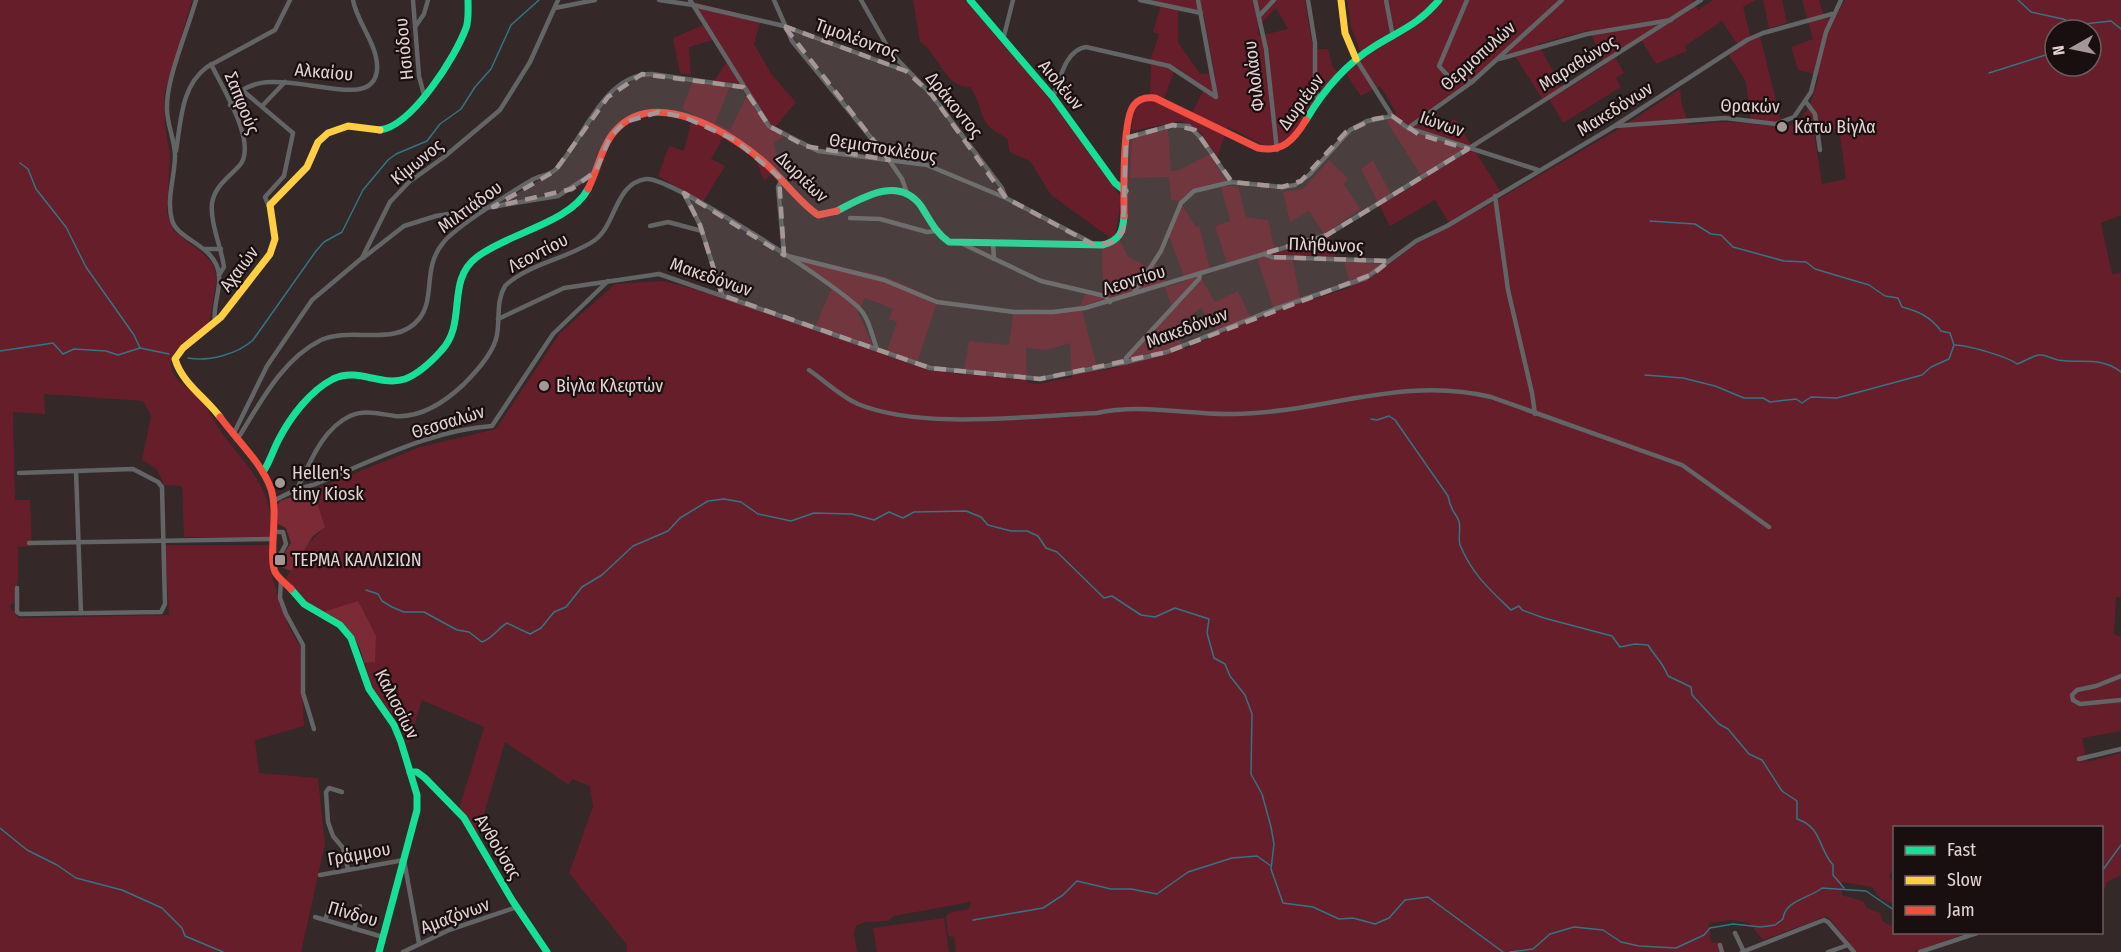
<svg xmlns="http://www.w3.org/2000/svg" width="2121" height="952" viewBox="0 0 2121 952" font-family="'Fira Sans Condensed',sans-serif">
<style>
.green{fill:#661e2a;fill-rule:evenodd}
.forest{fill:#7c2b36}
.lines{fill:none;stroke-linecap:round;stroke-linejoin:round}
.stream{stroke:#357484;stroke-width:1.5}
.street{stroke:#626465;stroke-width:4.5}
.fast{stroke:#16e098;stroke-width:7}
.slow{stroke:#ffcf43;stroke-width:7}
.jam{stroke:#f24e42;stroke-width:7}
.marked{fill:#a69797;fill-opacity:0.2;stroke:#a69797;stroke-width:4.5;stroke-dasharray:12 8;stroke-linejoin:round}
.poi-dot{fill:#a69797;stroke:#1a0f10;stroke-width:2}
.labels{text-anchor:middle;stroke-width:4.5;stroke-linejoin:round;paint-order:stroke}
.street-label{font-size:18px;fill:#e4d3d3;stroke:#1a0f10}
.poi-label{font-size:18px;fill:#e4d3d3;stroke:#1a0f10;text-anchor:start}
</style>
<rect width="100%" height="100%" fill="#342828"/>
<g class="green">
<path d="M0,0H192L164,95L165,126L170,155L167,213L174,231L205,255L213,265L217,278L209,324C198,333 172,346 171,362C170,378 185,385 195,394C207,404 214,423 224,436C251,471 274,490 271,538L184,537L182,486L164,485L157,469L142,460L151,416L143,401L44,394L45,414L13,412L15,500H30L32,546L18,547V580L14,603L9,606L19,618L169,615L165,545H269L270,569L276,590L289,628L300,646L304,726L255,740L259,773L318,778L325,844L301,952H0Z"/>
<path d="M913,0H965L1053,102L1121,197L1116,232L1128,257L1152,269L1156,264L1168,287L1186,281L1169,237L1182,205L1196,227L1199,225L1210,268L1198,273L1215,302L1238,291L1252,321L1275,312L1256,255L1227,263L1215,226L1230,221L1221,186H1238L1246,217L1268,220L1276,253L1326,238L1309,211L1290,222L1283,192L1303,189L1329,160L1348,178L1344,184L1360,209L1328,232L1336,258L1292,257L1301,303L1351,287L1344,261L1388,265L1416,244L1451,226L1435,200L1390,226L1361,169L1373,160L1393,198L1423,179L1387,122L1396,112L1380,86L1361,96L1344,71L1361,53L1351,27L1347,0H1693L1698,10L1713,0H1756L1743,7L1751,39L1760,36L1782,125L1751,123L1746,82L1729,55L1739,47L1722,21L1685,46L1687,51L1656,64L1640,38L1614,55L1624,73L1616,78L1621,87L1563,123L1548,97L1543,100L1513,53L1499,55L1468,84L1434,109L1443,125L1455,119L1502,194L1471,215L1617,130L1680,89L1682,105L1689,125C1703,124 1717,121 1731,122C1786,124 1802,145 1819,75L1798,70L1791,47L1813,39L1802,0H1819L1825,19L1835,18L1845,0H2121V215L2101,223L2112,274L2121,273V597H2116L2114,634L2121,637V731L2082,738L2087,762L2121,753V875L2107,882L2102,896V828H1894V880L1893,870L1889,876L1894,883V904L1881,899L1872,887L1842,882V895L1863,901L1867,908L1880,913L1882,921L1894,927V932H1969L1913,952H1857L1827,916L1763,940L1749,923L1730,920L1709,923L1711,943L1719,942L1720,952H953L956,951L954,937L948,936L946,917L949,913L969,909L971,902L894,916L888,921L865,922L856,926L854,933L857,952H626L627,945L569,873L593,807L590,786L572,779L569,785L505,742L477,838L459,809L484,727L422,700L408,745L395,718L373,691L364,663L374,662L376,636L328,611L320,613L307,605L284,582L305,547L325,527L313,490L420,447L496,429L559,334L615,284L664,281L717,295L814,329L833,285L799,262L800,259L862,277L864,271L894,280L938,300L916,366L963,375L969,341L1009,345L1013,314L1025,315L1026,309L1054,310L1080,306L1085,294L1103,297L1102,243L1113,240L1051,195L1030,161L1010,152L1007,138C973,121 988,113 970,87C944,88 939,53 920,42ZM1589,30L1605,65L1564,91L1538,44ZM2055,30H2091V66H2055ZM1829,128L1840,136L1846,179L1822,184L1814,132ZM1163,283L1173,309L1119,367L1098,371L1081,306ZM865,298L893,309L889,319L897,322L886,354L874,349L858,312ZM1201,308L1219,334L1185,349L1173,330ZM1070,343L1072,377L1038,384L1027,382L1026,348L1047,350Z"/>
<path d="M1153,0H1305L1313,49H1328L1332,66L1340,75L1307,111L1295,135L1284,145L1270,148L1228,127L1215,163L1226,181C1208,184 1193,188 1179,201L1171,200L1169,177L1130,178L1132,139L1168,129L1171,171L1179,170L1214,152L1200,132L1181,121L1132,131C1133,115 1133,104 1150,99L1151,59L1159,34L1153,32L1161,4ZM1178,7L1203,11L1214,73L1200,74L1178,42ZM1276,8L1288,29L1259,36L1258,27ZM1176,67L1205,87L1190,117L1162,104Z"/>
<polygon points="1763,0 1782,0 1787,23 1769,28"/>
<path d="M694,2L761,19L754,44L772,75L796,102L772,131L784,137L774,142L778,167L764,181L756,160L723,138L711,159L725,166L703,202L658,176L669,146L684,151L693,114L682,109L693,80L712,84L728,60L716,39L689,47L691,75L680,73L673,38L703,25L692,7ZM730,87L743,90L747,95L730,130L715,123Z"/>
<polygon points="944,918 949,952 877,952 873,928"/>
</g>
<g class="forest">
<polygon points="313,490 325,527 313,536 291,571 279,566 278,562 291,543 286,528 278,524 276,507 280,501"/>
<path d="M358,601L376,636L375,662L364,663C358,635 346,623 320,613Z"/>
</g>
<g class="lines">
<g class="stream">
<polyline points="2018,0 2031,12 2063,19 2081,27"/>
<polyline points="2078,30 2084,24 2111,21 2121,29"/>
<polyline points="1989,73 2055,52"/>
<polyline points="20,163 28,169 36,189 66,227 86,267 134,335 140,348"/>
<path d="M1955,345C1967,345 2009,357 2017,364C2023,362 2029,358 2035,356C2044,353 2049,358 2058,360C2080,364 2102,356 2121,372"/>
<polyline points="0,351 53,343 63,354 74,349 106,351 118,355 140,348 169,354"/>
<path d="M188,358C208,362 238,354 253,340L316,251L324,242L342,232L363,190L388,160L396,154L427,141L440,124L461,109L475,87L491,69L511,25L539,0"/>
<path d="M1645,375L1683,378L1715,386L1744,398H1763L1770,402L1796,399L1802,403L1811,397L1837,398L1922,375L1931,367L1949,359L1954,345L1950,333L1941,331C1931,317 1918,311 1902,307L1898,298L1885,296L1869,285L1815,269L1806,262L1784,261L1733,247L1721,235L1711,234L1695,224L1650,221"/>
<path d="M1371,419L1377,420L1389,416L1395,420L1448,496C1451,512 1454,510 1459,521C1461,528 1458,538 1460,545C1472,574 1489,589 1511,610L1519,606L1522,610L1544,618L1612,636L1620,647L1635,644L1648,645C1656,658 1662,661 1668,676L1691,687L1692,695L1719,724L1728,729L1749,754L1762,760L1782,791L1797,801V819C1822,827 1818,848 1833,865V875L1844,888"/>
<path d="M366,590L378,594L382,601L392,607L404,612H424L457,630L469,632L482,642C493,638 497,629 507,623L530,634L541,628L554,612L566,607L582,587L602,575L633,546L668,531L680,518L708,501L724,499L741,502L758,514L791,521L814,513L852,514L874,520L889,512L903,518L914,512L966,511L981,517L988,525L1011,531H1027L1038,536L1046,548L1057,552L1104,598L1112,596L1141,615L1155,617L1175,608L1209,619L1207,633L1214,658L1225,664L1230,676L1245,695L1252,714L1251,774L1262,794L1271,827L1274,844L1271,869L1283,903L1313,907L1339,919L1353,918L1375,924L1389,918L1405,900L1428,897L1503,952"/>
<polyline points="0,828 27,850 57,865 76,878 122,890 162,908 182,928 185,936 223,952"/>
<polyline points="2102,871 2121,845"/>
<polyline points="973,920 1043,908 1063,895 1077,881 1111,889 1131,889 1157,894 1188,872 1232,858 1257,856 1271,866"/>
<path d="M1510,952L1533,949L1550,934L1574,927L1603,930L1621,942L1639,946L1676,948L1704,935L1710,928L1733,924L1761,927L1775,925L1783,919C1785,900 1808,899 1822,888L1866,891L1894,910"/>
</g>
<g class="street">
<path d="M196,0C188,29 167,77 167,106C166,123 175,139 175,156C175,176 166,199 172,220C176,237 207,244 216,264C225,283 212,303 215,322"/>
<polyline points="413,0 419,76 424,95"/>
<polyline points="659,0 693,5 784,26 906,71"/>
<polyline points="690,0 769,126 818,151 927,165 1006,198 1092,243"/>
<polyline points="774,0 792,41 889,160 902,179 907,193"/>
<polyline points="861,0 891,53 931,94 1002,188 1006,198"/>
<polyline points="1140,0 1201,13"/>
<polyline points="1255,0 1266,49 1277,150"/>
<polyline points="1308,0 1315,43 1315,87 1318,100"/>
<polyline points="1386,0 1393,37"/>
<polyline points="1467,0 1439,66 1449,77 1472,82"/>
<polyline points="555,8 595,0"/>
<polyline points="1259,16 1274,0"/>
<polyline points="415,27 424,14 428,0"/>
<polyline points="1003,40 1013,0"/>
<polyline points="1356,59 1392,116 1408,128 1538,170"/>
<polyline points="1499,59 1587,34 1671,20"/>
<path d="M211,64C222,87 259,145 239,166C228,178 215,186 212,203C210,223 221,246 224,267L219,275"/>
<polyline points="242,90 293,133 284,176 265,197 269,207"/>
<path d="M1053,97C1060,80 1065,50 1086,47L1169,66L1216,97L1198,0"/>
<polyline points="1806,102 1815,114 1820,150"/>
<path d="M230,105C258,47 372,123 377,70C379,46 357,23 353,0"/>
<polyline points="263,105 285,82"/>
<polyline points="1615,126 1725,118 1776,124 1794,117 1811,92 1826,32 1841,0"/>
<polyline points="1408,128 1472,82 1562,0"/>
<polyline points="1126,138 1173,125 1189,126 1202,139 1231,182"/>
<path d="M176,151C181,121 181,86 207,67L275,30L290,0"/>
<polyline points="782,179 778,187 784,255 884,280 937,302 1014,312 1053,312 1085,308 1327,235 1468,149 1701,0"/>
<polyline points="684,194 700,225 722,295"/>
<polyline points="1495,196 1508,290 1532,393 1535,414"/>
<polyline points="850,218 880,219 927,232 936,231"/>
<polyline points="650,226 668,222 702,231"/>
<polyline points="993,243 994,259"/>
<polyline points="963,244 1041,281 1105,296 1110,302"/>
<polyline points="205,249 221,249"/>
<polyline points="1264,254 1272,257 1389,261"/>
<polyline points="363,258 404,226 436,216 558,196 594,173"/>
<polyline points="1133,294 1161,251 1181,203 1194,191 1231,182 1282,187 1295,185 1309,175 1350,130 1367,121 1392,116"/>
<polyline points="498,319 564,288 659,274 930,368 1040,379 1127,362 1167,352 1275,309 1366,278 1416,241 1447,226 1613,127 1747,40 1763,33 1832,14"/>
<polyline points="1127,362 1126,358 1199,279 1200,274"/>
<path d="M809,370C825,381 841,397 858,404C921,430 1029,416 1097,413C1142,403 1187,415 1233,414C1322,413 1402,375 1491,397L1682,465L1769,527"/>
<polyline points="233,435 267,366 312,300 362,258 390,202 409,182 444,157 500,110 530,62 558,0"/>
<path d="M237,440C259,405 282,359 321,340C351,326 396,348 419,319C436,298 422,268 443,243C454,228 513,191 532,180C539,176 550,175 556,169C584,139 603,74 652,74L743,87"/>
<polyline points="76,471 81,613"/>
<path d="M297,489C310,463 322,429 350,416C364,409 380,414 395,416C421,418 446,401 464,384C476,372 494,352 497,335C500,318 496,301 505,286C527,264 570,258 595,240C616,225 615,183 646,179C670,176 837,285 859,308C869,318 872,336 877,349"/>
<path d="M273,501L297,489L313,485C369,463 430,430 492,426L553,334L608,281"/>
<polyline points="29,543 274,539"/>
<polyline points="273,556 280,555 286,544 283,532 275,532"/>
<polyline points="281,580 280,598 286,614 303,645 303,693 314,729"/>
<polyline points="17,588 17,612 20,614 161,612 165,604 162,487 158,482 133,469 19,473"/>
<polyline points="2121,676 2096,686 2077,690 2072,695 2073,700 2080,704 2121,700"/>
<polyline points="2079,759 2121,749"/>
<polyline points="342,792 329,788 326,792 328,822 333,836 343,848 348,869"/>
<polyline points="320,875 404,860 419,943"/>
<polyline points="315,917 383,937"/>
<polyline points="325,920 332,901"/>
<polyline points="354,929 360,906"/>
<polyline points="1735,933 1744,952"/>
<polyline points="1720,945 1722,952"/>
<polyline points="403,952 449,930 517,907"/>
<polyline points="1742,952 1824,920 1828,922 1854,952"/>
<polyline points="1828,952 1848,945"/>
<polyline points="1920,952 1980,932"/>
</g>
<g class="fast">
<polyline points="970,0 1053,97 1115,183 1125,191"/>
<path d="M1306,120C1323,91 1346,64 1375,46C1401,30 1419,24 1439,0"/>
<path d="M380,130C412,126 456,56 466,28C469,20 468,9 468,0"/>
<path d="M837,211C862,198 898,175 921,206C930,220 935,232 949,242L1103,245C1120,240 1123,232 1124,216"/>
<path d="M263,472C270,462 273,450 279,439C291,416 310,391 333,379C358,367 381,387 405,379C418,374 432,361 441,351C468,323 445,281 477,257C508,233 570,223 588,189"/>
<polyline points="291,589 304,604 340,625 351,638 369,689 394,725 401,742 417,795 417,810 379,952"/>
<polyline points="410,772 417,772 425,778 464,818 512,900 547,952"/>
</g>
<g class="slow">
<polyline points="1341,0 1345,33 1356,59"/>
<path d="M220,417C205,397 182,383 175,359L183,348L221,317L270,254L275,239L270,205L307,167L318,142L328,133L348,126L380,130"/>
</g>
<g class="jam">
<path d="M588,189C598,170 601,147 615,131C655,86 732,133 766,164C784,180 798,201 818,215L837,211"/>
<path d="M1124,216C1124,194 1122,119 1134,105C1139,98 1147,97 1155,98L1258,148C1282,153 1294,140 1306,120"/>
<path d="M220,417C236,439 262,463 271,489C279,514 268,556 275,572C278,578 286,584 291,589"/>
</g>
</g>
<path class="marked" d="M784,26L906,71L931,94L1006,198L1094,245L1114,242L1123,231L1126,138L1173,125L1195,130L1232,182L1282,187L1301,181L1346,132L1374,119L1392,116L1418,134L1468,149L1327,235L1269,252V257L1389,261L1373,274L1167,352L1040,379L930,368L722,295L700,225L684,193L784,255L779,177L735,140L684,117L659,112L625,122L610,137L596,171L572,189L493,207L555,171L608,97L642,74L743,87L769,126L805,146L889,160Z"/>
<g class="poi-dot">
<circle cx="1782" cy="127" r="6"/>
<circle cx="544" cy="386" r="6"/>
<circle cx="280" cy="483" r="6"/>
<rect x="274" y="554" width="12" height="12" rx="3"/>
</g>
<g class="labels">
<g class="street-label">
<text transform="translate(857 39) rotate(20)" y="6">Τιμολέοντος</text>
<text transform="translate(404 49) rotate(-96)" y="6">Ησιόδου</text>
<text transform="translate(1478 56) rotate(-42)" y="6">Θερμοπυλών</text>
<text transform="translate(1578 63) rotate(-32)" y="6">Μαραθώνος</text>
<text transform="translate(324 72) rotate(5)" y="6">Αλκαίου</text>
<text transform="translate(1254 76) rotate(-97)" y="6">Φιλολάου</text>
<text transform="translate(1061 85) rotate(50)" y="6">Αιολέων</text>
<text transform="translate(1301 102) rotate(-54)" y="6">Δωριέων</text>
<text transform="translate(242 103) rotate(68)" y="6">Σαπφούς</text>
<text transform="translate(954 105) rotate(51)" y="6">Δράκοντος</text>
<text transform="translate(1750 106) rotate(1)" y="6">Θρακών</text>
<text transform="translate(1615 109) rotate(-32)" y="6">Μακεδόνων</text>
<text transform="translate(1442 124) rotate(19)" y="6">Ιώνων</text>
<text transform="translate(883 148) rotate(9)" y="6">Θεμιστοκλέους</text>
<text transform="translate(417 162) rotate(-39)" y="6">Κίμωνος</text>
<text transform="translate(802 177) rotate(44)" y="6">Δωριέων</text>
<text transform="translate(470 207) rotate(-36)" y="6">Μιλτιάδου</text>
<text transform="translate(1326 245) rotate(2)" y="6">Πλήθωνος</text>
<text transform="translate(538 253) rotate(-27)" y="6">Λεοντίου</text>
<text transform="translate(239 269) rotate(-53)" y="6">Αχαιών</text>
<text transform="translate(711 277) rotate(19)" y="6">Μακεδόνων</text>
<text transform="translate(1134 280) rotate(-17)" y="6">Λεοντίου</text>
<text transform="translate(1187 328) rotate(-20)" y="6">Μακεδόνων</text>
<text transform="translate(448 422) rotate(-17)" y="6">Θεσσαλών</text>
<text transform="translate(397 704) rotate(63)" y="6">Καλισσίων</text>
<text transform="translate(498 847) rotate(59)" y="6">Ανθούσας</text>
<text transform="translate(359 854) rotate(-10)" y="6">Γράμμου</text>
<text transform="translate(353 914) rotate(16)" y="6">Πίνδου</text>
<text transform="translate(455 916) rotate(-20)" y="6">Αμαζόνων</text>
</g>
<g class="poi-label">
<text x="1794" y="133">Κάτω Βίγλα</text>
<text x="556" y="392">Βίγλα Κλεφτών</text>
<text x="292" y="479">Hellen's<tspan x="292" dy="21">tiny Kiosk</tspan></text>
<text x="292" y="566">ΤΕΡΜΑ ΚΑΛΛΙΣΙΩΝ</text>
</g>
</g>
<rect x="1893" y="826" width="210" height="108" fill="#1a0f10" stroke="#6b5d5e" stroke-width="1.5"/>
<rect x="1905" y="846" width="30" height="9" fill="#16e098" stroke="#6b5d5e" stroke-width="1.5"/>
<text x="1947" y="856" font-size="18" fill="#e4d3d3">Fast</text>
<rect x="1905" y="876" width="30" height="9" fill="#ffcf43" stroke="#6b5d5e" stroke-width="1.5"/>
<text x="1947" y="886" font-size="18" fill="#e4d3d3">Slow</text>
<rect x="1905" y="906" width="30" height="9" fill="#f24e42" stroke="#6b5d5e" stroke-width="1.5"/>
<text x="1947" y="916" font-size="18" fill="#e4d3d3">Jam</text>
<g transform="translate(2073 48) rotate(261)"><circle r="28" fill="#1a0f10" stroke="#6b5d5e" stroke-width="1.5"/>
<path d="M0-4.5L10 22L0 15L-10 22Z" fill="#a69797"/>
<text y="-9" font-size="16" font-weight="bold" text-anchor="middle" fill="#e4d3d3">N</text>
</g>
</svg>
